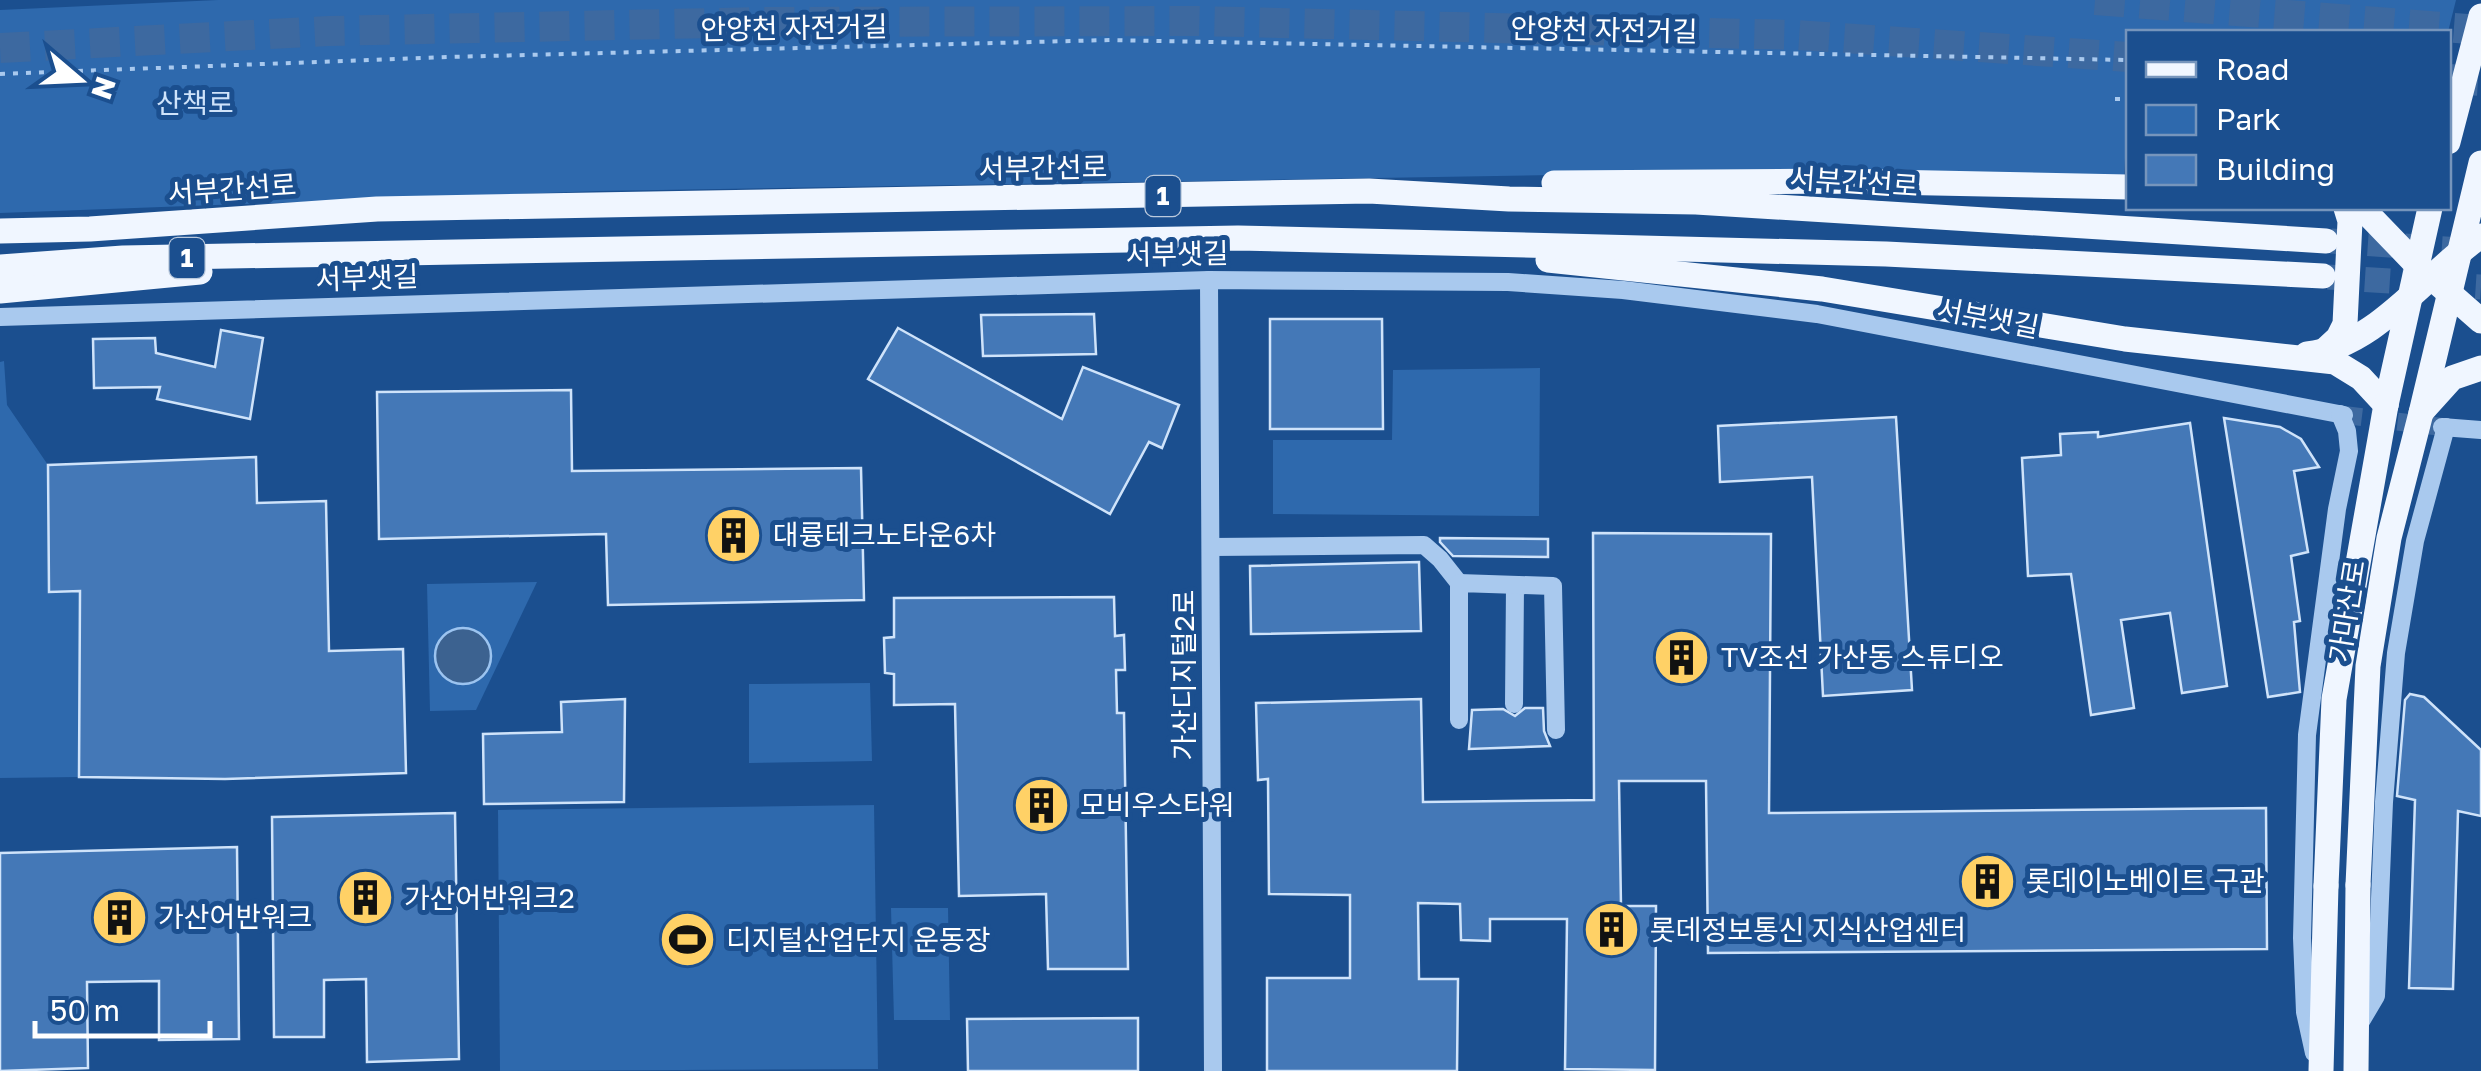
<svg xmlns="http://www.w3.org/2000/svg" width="2481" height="1071" viewBox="0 0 2481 1071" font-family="'Golos Text','Noto Sans KR',sans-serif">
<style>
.green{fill:#2e69ad}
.water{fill:#3c6290;stroke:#9cc4f0;stroke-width:2.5}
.building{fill:#4478b7;stroke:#cfe3fa;stroke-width:2.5}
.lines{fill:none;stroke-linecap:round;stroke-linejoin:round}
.minor-tunnel{stroke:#3d69a0;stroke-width:18;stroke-dasharray:18 9;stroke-linecap:butt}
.major-tunnel{stroke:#3d69a0;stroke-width:25;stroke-dasharray:25 12;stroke-linecap:butt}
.highway-tunnel{stroke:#3d69a0;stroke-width:30;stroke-dasharray:30 15;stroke-linecap:butt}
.path{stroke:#a9c9ee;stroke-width:4;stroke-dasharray:5 8;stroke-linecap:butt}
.minor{stroke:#a9c9ee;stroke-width:18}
.major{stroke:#f0f6ff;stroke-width:25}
.major-bridge{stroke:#f0f6ff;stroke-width:25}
.labels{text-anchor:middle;stroke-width:10;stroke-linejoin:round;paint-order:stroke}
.shield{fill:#1b4f8f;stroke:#bbcadd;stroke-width:2.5}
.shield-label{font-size:25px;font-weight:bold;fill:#fff}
.street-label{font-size:28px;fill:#fff;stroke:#1b4f8f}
.park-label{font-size:28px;fill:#cfe3fa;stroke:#1b4f8f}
.poi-label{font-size:28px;fill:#fff;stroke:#1b4f8f;text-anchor:start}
</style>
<rect width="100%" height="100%" fill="#1b4f8f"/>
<g class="green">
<polygon points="218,0 2456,0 2448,32 2128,32 2128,138 2126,138 2124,177 1732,172 599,191 0,213 0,10"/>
<polygon points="4,361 7,405 48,465 49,592 80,591 79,777 0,778 0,362"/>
<polygon points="1540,368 1539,516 1273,514 1273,440 1392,440 1393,370"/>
<polygon points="537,582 476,710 430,711 427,584"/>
<polygon points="870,683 872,761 749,763 749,684"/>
<polygon points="874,805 878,1069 500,1071 498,810"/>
<polygon points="891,908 948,908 950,1020 894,1020"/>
</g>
<circle class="water" cx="463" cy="656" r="28"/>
<g class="building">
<polygon points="1094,314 1096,354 983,356 981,315"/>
<polygon points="1270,319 1382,319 1383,429 1270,429"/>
<polygon points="898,328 1062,419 1083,367 1179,405 1162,448 1149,442 1110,514 868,379"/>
<polygon points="221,330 263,338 250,419 157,399 160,387 94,388 93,339 155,338 156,353 215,367"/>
<polygon points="571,390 572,471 861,468 864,600 608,605 606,534 379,539 377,392"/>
<polygon points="1896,417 1912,690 1823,696 1812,477 1720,482 1718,426"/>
<polygon points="2224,418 2280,427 2301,439 2319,467 2294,471 2308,552 2291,556 2300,621 2294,622 2300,692 2268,697"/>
<polygon points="2190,423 2227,686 2182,693 2170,613 2121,620 2134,708 2091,715 2071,574 2028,576 2022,458 2061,455 2060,434 2098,432 2098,437"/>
<polygon points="256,457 257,503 326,501 329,651 403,649 406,773 225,779 79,777 80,591 49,592 48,465"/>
<polygon points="1593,533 1771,534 1769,813 2266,808 2267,949 1708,953 1706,781 1619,781 1621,906 1656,906 1655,1070 1565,1069 1567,919 1490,919 1490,941 1461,940 1460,904 1418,903 1419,979 1458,979 1457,1071 1267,1071 1267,978 1350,978 1350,895 1269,894 1268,779 1258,780 1256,703 1421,699 1423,802 1594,800"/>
<polygon points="1440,538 1548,539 1548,557 1453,556 1440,542"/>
<polygon points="1419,562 1421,631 1251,634 1250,566"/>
<polygon points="1114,597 1115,636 1124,635 1125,670 1116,670 1117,713 1124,713 1128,969 1048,969 1046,894 959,896 955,704 894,705 894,674 885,673 884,638 894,637 894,598"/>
<polygon points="2410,694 2424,697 2481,750 2481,816 2458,811 2453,989 2409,988 2415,800 2397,796 2405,700"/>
<polygon points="625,699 624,802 484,804 483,734 562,732 561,702"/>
<polygon points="1525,708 1543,708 1544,731 1550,746 1469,749 1472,710 1503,709 1515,716"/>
<polygon points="455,813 459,1059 367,1062 366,979 324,980 324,1037 274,1037 272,817"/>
<polygon points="237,847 239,1039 159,1040 159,981 87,982 88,1068 0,1071 0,853"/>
<polygon points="1138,1018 1138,1071 968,1071 967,1019"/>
</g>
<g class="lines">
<polyline class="minor-tunnel" points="2344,415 2442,427"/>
<g class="major-tunnel">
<polyline points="2331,241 2476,251"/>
<polyline points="2328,277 2481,287"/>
</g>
<g class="highway-tunnel">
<polyline points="2095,0 2481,30"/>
<polyline points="0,48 329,31 765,22 1198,21 1797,35 2128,57"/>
<polyline points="2448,79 2481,81"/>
</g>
<g class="path">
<polyline points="0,74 447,57 1111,40 2128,60"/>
<polyline points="2115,99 2128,99"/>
</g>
<g class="minor">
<polyline points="1209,280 1213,1071"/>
<polyline points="0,317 1209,280 1508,282 1623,290 1817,314 2344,415"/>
<polyline points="2442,427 2481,430"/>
<polyline points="1211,547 1424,545 1440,559 1459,583"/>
<polyline points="1514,704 1515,585"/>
<polyline points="1459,720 1459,583 1553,586 1556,730"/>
<polyline points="2357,1028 2376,996 2384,802 2396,653 2415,541 2446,427"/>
<polyline points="2314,1053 2305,1012 2302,938 2307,735 2337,509 2349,451 2347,431 2340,414"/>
</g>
<g class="major">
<polyline points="1554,183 1836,181 2128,187"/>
<polyline points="2362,208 2416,264 2481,321"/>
<polyline points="0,231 90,229 377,209 1369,191 1509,199 1696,202 2326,241"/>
<polyline points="1548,260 1822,289 2125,339 2335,362 2361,378 2386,405"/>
<polyline points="0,267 123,258 1238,238 1886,254 2323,276"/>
<polyline points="0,291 200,272"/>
<polyline points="2325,350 2338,338 2345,324 2350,221 2346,208"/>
<path d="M2307,354C2376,347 2427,272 2481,236"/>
<polyline points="2386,405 2430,208"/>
<polyline points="2424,409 2452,378 2481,368"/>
<polyline points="2421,413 2481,163"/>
<polyline points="2321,1071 2326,886"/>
<polyline points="2356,1071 2358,885"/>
</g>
<g class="major-bridge">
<polyline points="2448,142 2481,16"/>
<polyline points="2358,885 2368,666 2389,538 2421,413"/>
<polyline points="2326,886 2334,699 2386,405"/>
</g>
</g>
<defs>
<symbol id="building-disc" viewBox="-11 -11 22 22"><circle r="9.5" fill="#ffd166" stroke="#1b4f8f"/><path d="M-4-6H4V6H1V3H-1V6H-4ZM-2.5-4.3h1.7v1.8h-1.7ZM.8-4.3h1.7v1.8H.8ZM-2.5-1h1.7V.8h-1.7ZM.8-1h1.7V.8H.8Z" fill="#111"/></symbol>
<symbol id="stadium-disc" viewBox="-11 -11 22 22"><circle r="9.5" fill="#ffd166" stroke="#1b4f8f"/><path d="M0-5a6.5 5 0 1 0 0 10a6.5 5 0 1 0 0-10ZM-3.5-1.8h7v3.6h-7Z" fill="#111"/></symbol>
</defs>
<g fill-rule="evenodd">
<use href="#building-disc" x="702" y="504" width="63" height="63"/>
<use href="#building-disc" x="1650" y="626" width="63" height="63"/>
<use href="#building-disc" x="1010" y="774" width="63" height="63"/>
<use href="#building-disc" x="1956" y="850" width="63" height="63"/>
<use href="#building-disc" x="334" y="866" width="63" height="63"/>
<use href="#building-disc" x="88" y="886" width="63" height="63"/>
<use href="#building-disc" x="1580" y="898" width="63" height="63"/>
<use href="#stadium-disc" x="656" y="908" width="63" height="63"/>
</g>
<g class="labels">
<g class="shield">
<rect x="1145.5" y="176" width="35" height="40" rx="8"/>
<rect x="169.5" y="238" width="35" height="40" rx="8"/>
</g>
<g class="shield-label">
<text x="1163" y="205">1</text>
<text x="187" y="267">1</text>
</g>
<g class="street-label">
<text transform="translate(794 28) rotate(-1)" y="10">안양천 자전거길</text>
<text transform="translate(1604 30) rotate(1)" y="10">안양천 자전거길</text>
<text transform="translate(1043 168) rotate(-1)" y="10">서부간선로</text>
<text transform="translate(1854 182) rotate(4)" y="10">서부간선로</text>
<text transform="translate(232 189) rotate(-4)" y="10">서부간선로</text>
<text transform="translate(1177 254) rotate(-1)" y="10">서부샛길</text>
<text transform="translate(367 278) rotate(-2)" y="10">서부샛길</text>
<text transform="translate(1988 318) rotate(11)" y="10">서부샛길</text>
<text transform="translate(2347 611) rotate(-81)" y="10">가마산로</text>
<text transform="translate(1184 675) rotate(-90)" y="10">가산디지털2로</text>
</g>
<g class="park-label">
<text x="195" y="113">산책로</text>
</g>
<g class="poi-label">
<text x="773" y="545">대륭테크노타운6차</text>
<text x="1721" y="667">TV조선 가산동 스튜디오</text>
<text x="1080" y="815">모비우스타워</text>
<text x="2026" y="891">롯데이노베이트 구관</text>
<text x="404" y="908">가산어반워크2</text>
<text x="158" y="927">가산어반워크</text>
<text x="1650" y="940">롯데정보통신 지식산업센터</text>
<text x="726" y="950">디지털산업단지 운동장</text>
</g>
</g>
<rect x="2126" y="30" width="325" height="180" fill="#1b4f8f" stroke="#7695bc" stroke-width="2.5"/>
<rect x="2146" y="62" width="50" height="15" fill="#f0f6ff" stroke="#7695bc" stroke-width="2.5"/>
<text x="2216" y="80" font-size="30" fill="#ffffff">Road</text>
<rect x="2146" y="105" width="50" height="30" fill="#2e69ad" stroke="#7695bc" stroke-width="2.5"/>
<text x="2216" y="130" font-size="30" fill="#ffffff">Park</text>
<rect x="2146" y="155" width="50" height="30" fill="#4478b7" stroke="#7695bc" stroke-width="2.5"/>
<text x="2216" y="180" font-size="30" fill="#ffffff">Building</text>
<g transform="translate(80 80) rotate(109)" stroke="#1b4f8f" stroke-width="8" paint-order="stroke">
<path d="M0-8L18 38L0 25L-18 38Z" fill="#ffffff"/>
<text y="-15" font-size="28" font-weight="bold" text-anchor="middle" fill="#ffffff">N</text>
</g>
<path d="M35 1021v15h175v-15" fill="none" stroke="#ffffff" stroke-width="5"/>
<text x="50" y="1021" font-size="30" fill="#ffffff" stroke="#1b4f8f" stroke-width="8" paint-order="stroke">50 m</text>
</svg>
